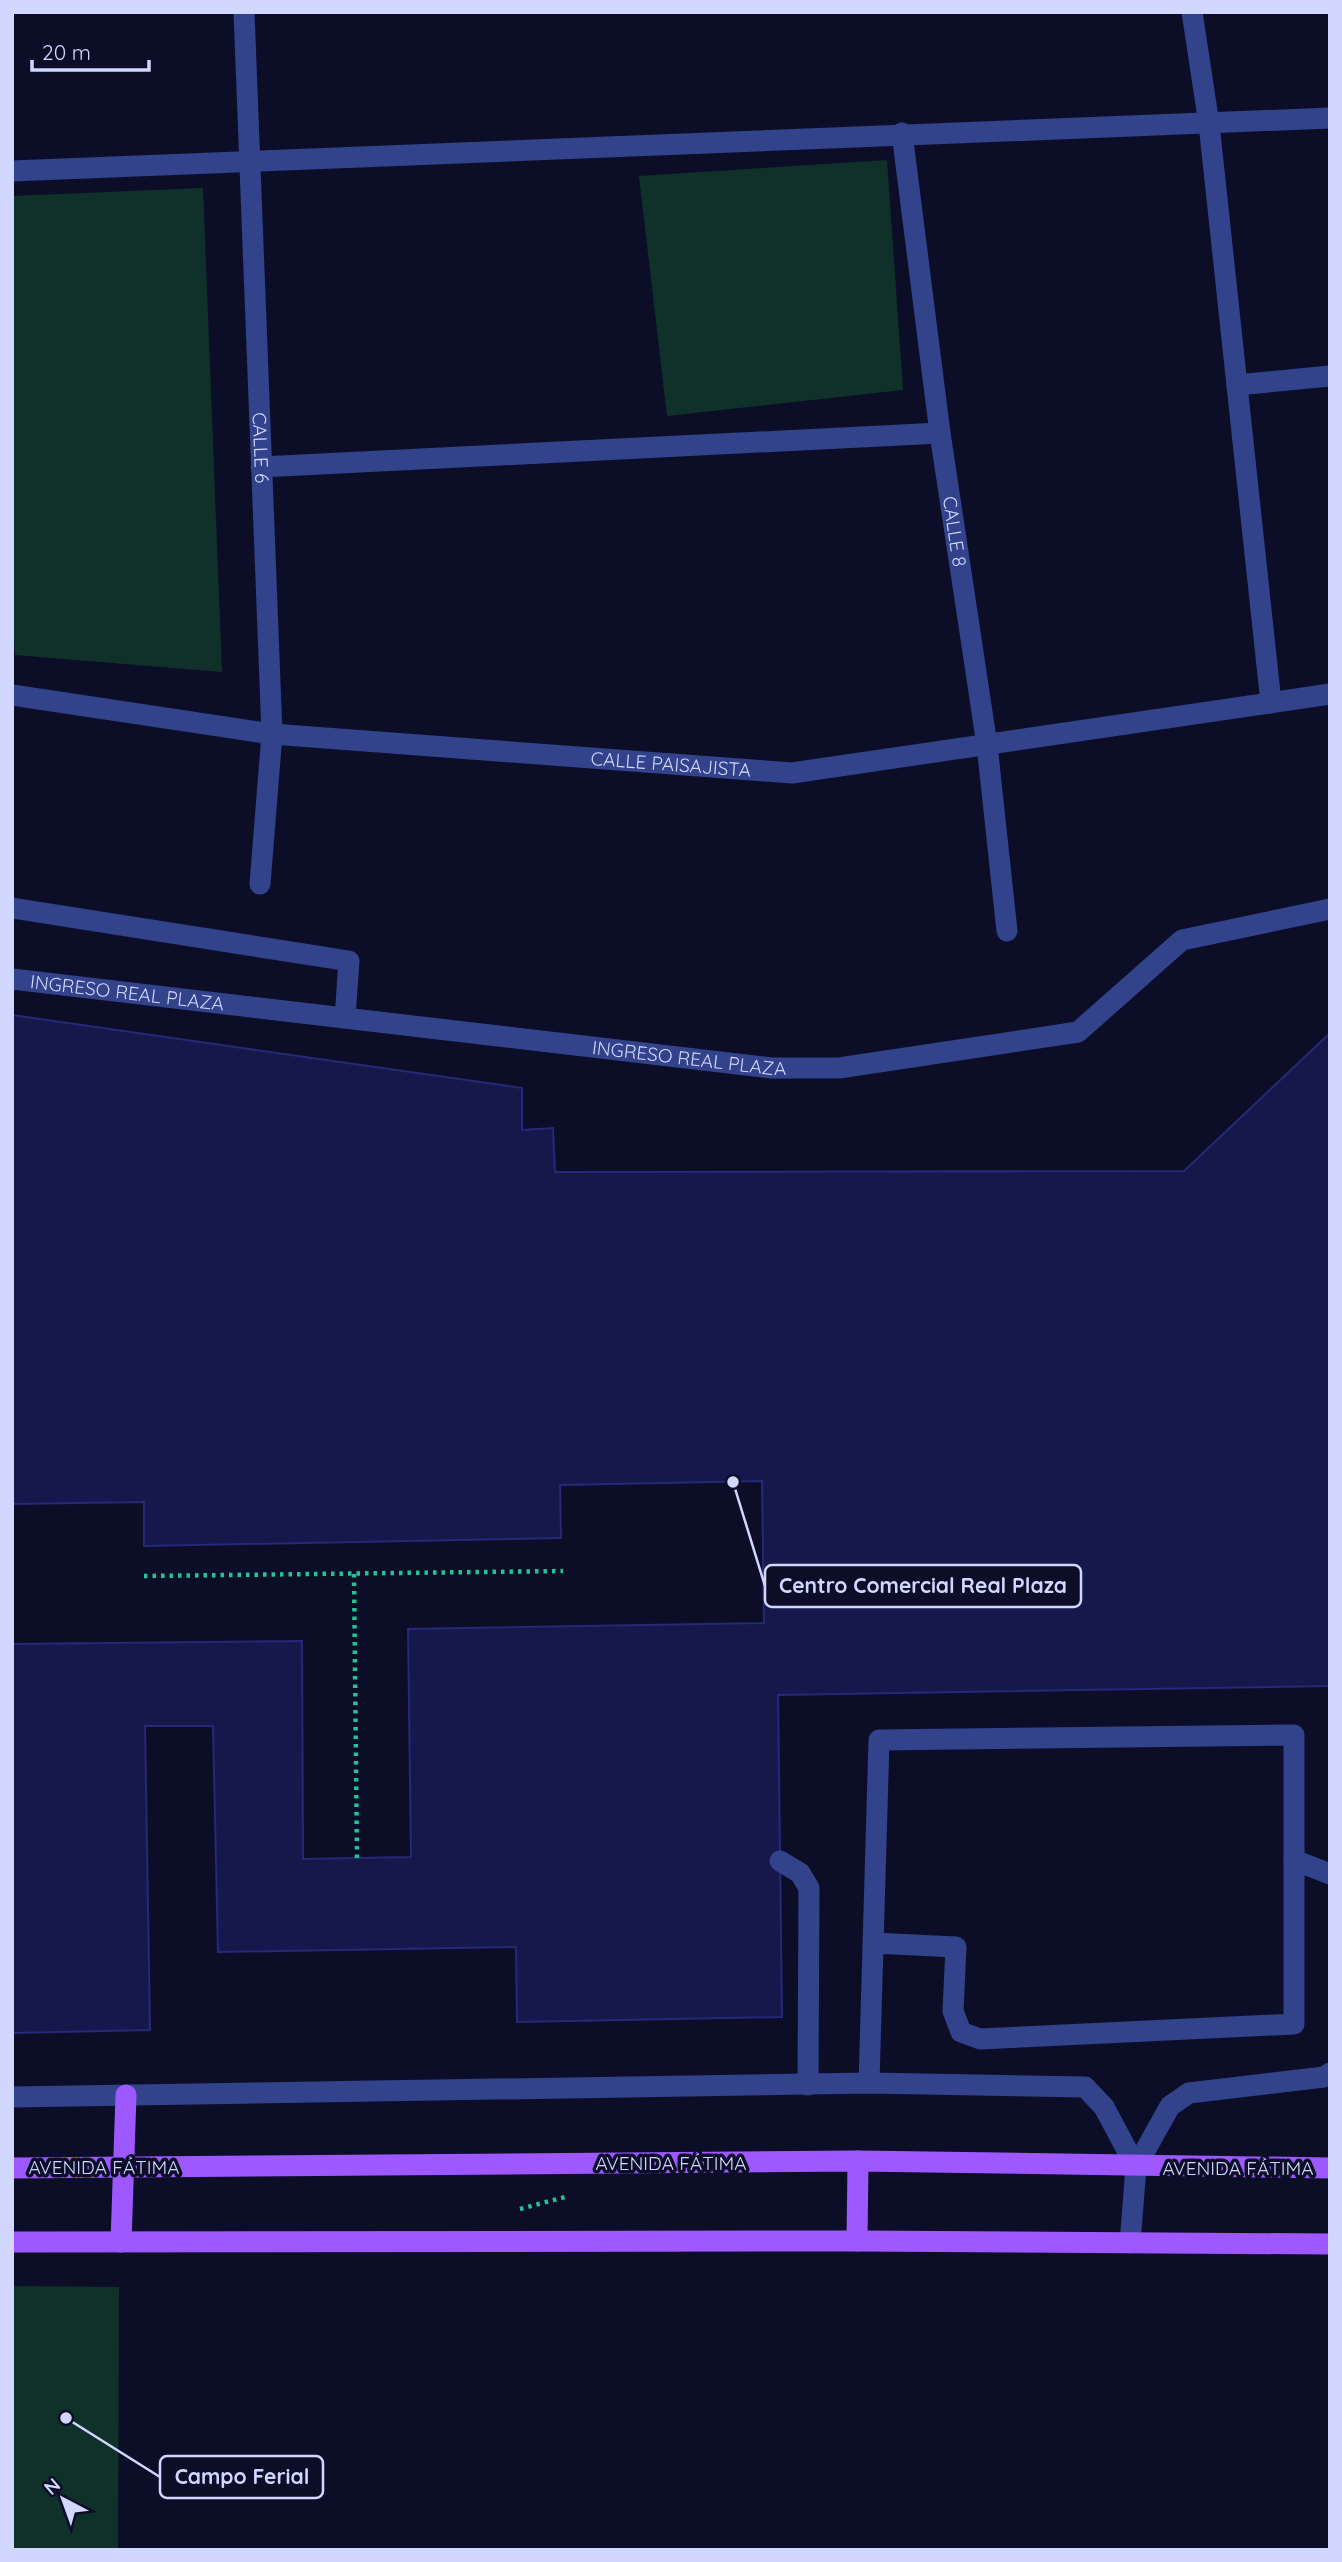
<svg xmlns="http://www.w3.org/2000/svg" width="1342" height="2562" viewBox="0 0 1342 2562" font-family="Quicksand,sans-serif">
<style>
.green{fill:#0f3129}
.building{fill:#16174a;stroke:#262878;stroke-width:2}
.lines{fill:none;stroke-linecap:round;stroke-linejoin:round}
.path{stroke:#22c396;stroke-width:4.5;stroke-dasharray:3.5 5;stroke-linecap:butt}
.minor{stroke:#32428b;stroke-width:21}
.major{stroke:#9d59ff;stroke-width:21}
.labels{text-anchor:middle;stroke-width:7;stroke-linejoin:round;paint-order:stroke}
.street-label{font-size:19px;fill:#d2d7ff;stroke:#0c0e27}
.leader{fill:none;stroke:#d2d7ff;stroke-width:2.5}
.callout-dot{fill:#d2d7ff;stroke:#0c0e27;stroke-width:2.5}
.callout{fill:#0c0e27;stroke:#d2d7ff;stroke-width:2.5}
.callout-label{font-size:21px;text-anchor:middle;font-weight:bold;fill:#d2d7ff}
</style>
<rect width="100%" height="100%" fill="#0c0e27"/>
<g class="green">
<polygon points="887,160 903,390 667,416 639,176"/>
<polygon points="203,188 222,672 15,655 12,608 12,196"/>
<polygon points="12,2286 119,2287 118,2550 12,2550"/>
</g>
<polygon class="building" points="12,1015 522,1088 522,1130 553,1128 555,1172 1184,1171 1330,1033 1330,1686 778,1695 782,2017 517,2022 516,1947 218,1952 213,1726 145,1726 150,2030 12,2033 12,1644 302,1641 303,1859 411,1857 408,1629 764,1623 762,1481 560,1485 561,1538 144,1546 144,1502 12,1504"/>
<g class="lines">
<g class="path">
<polyline points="354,1574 357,1858"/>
<polyline points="144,1576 563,1571"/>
<polyline points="520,2209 565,2197"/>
</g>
<g class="minor">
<path id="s1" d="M244,12L272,734L260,884"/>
<polyline points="1192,12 1209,124 1271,703"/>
<path id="s2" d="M902,133L940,433L987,745L1007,931"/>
<polyline points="12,171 1330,118"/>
<polyline points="1237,385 1330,376"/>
<polyline points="261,467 940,433"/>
<path id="s3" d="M12,695L272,734L792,773L1330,694"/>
<polyline points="12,908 349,961 345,1018"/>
<path id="s4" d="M12,979L772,1068H839L1078,1032L1182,940L1330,909"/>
<polyline points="1294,1860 1330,1874"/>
<polyline points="780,1861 800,1873 809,1888 808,2085"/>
<polyline points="869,2083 879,1740 1294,1735 1294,2024 980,2039 961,2032 953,2011 956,1947 873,1943"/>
<polyline points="12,2097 869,2083 1085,2087 1104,2107 1136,2167"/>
<polyline points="1130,2243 1136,2167 1170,2106 1189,2093 1324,2077 1330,2073"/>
</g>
<g class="major">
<polyline points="12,2168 858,2161 1330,2168"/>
<polyline points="857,2241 858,2161"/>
<polyline points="12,2242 857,2241 1330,2244"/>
<polyline points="121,2242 126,2095"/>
</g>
</g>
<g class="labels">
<g class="street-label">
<text dy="7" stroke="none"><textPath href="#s1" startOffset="436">CALLE 6</textPath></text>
<text dy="7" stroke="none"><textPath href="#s2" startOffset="402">CALLE 8</textPath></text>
<text dy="7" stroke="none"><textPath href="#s3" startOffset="663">CALLE PAISAJISTA</textPath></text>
<text dy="7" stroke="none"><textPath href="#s4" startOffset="116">INGRESO REAL PLAZA</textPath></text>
<text dy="7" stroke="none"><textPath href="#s4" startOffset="682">INGRESO REAL PLAZA</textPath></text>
<text x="671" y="2170">AVENIDA FÁTIMA</text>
<text x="104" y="2174">AVENIDA FÁTIMA</text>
<text x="1238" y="2175">AVENIDA FÁTIMA</text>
</g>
</g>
<path class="leader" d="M733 1482L765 1586M66 2418L160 2477"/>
<g class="callout-dot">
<circle cx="733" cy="1482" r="7"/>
<circle cx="66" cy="2418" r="7"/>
</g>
<g class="callout">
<rect x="765" y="1565" width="316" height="42" rx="7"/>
<rect x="160" y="2456" width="163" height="42" rx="7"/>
</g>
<g class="callout-label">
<text x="923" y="1593">Centro Comercial Real Plaza</text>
<text x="242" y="2484">Campo Ferial</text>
</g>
<rect width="1342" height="2562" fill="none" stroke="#d2d7ff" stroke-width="28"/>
<g transform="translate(63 2499) rotate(319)" stroke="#0c0e27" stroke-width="5" paint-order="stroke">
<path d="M0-5L12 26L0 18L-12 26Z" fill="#d2d7ff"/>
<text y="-10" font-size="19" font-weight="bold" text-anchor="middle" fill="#d2d7ff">N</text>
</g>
<path d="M32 60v10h117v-10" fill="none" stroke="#d2d7ff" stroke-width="3.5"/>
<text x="42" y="60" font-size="21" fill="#d2d7ff" stroke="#0c0e27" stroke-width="5" paint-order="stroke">20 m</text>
</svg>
